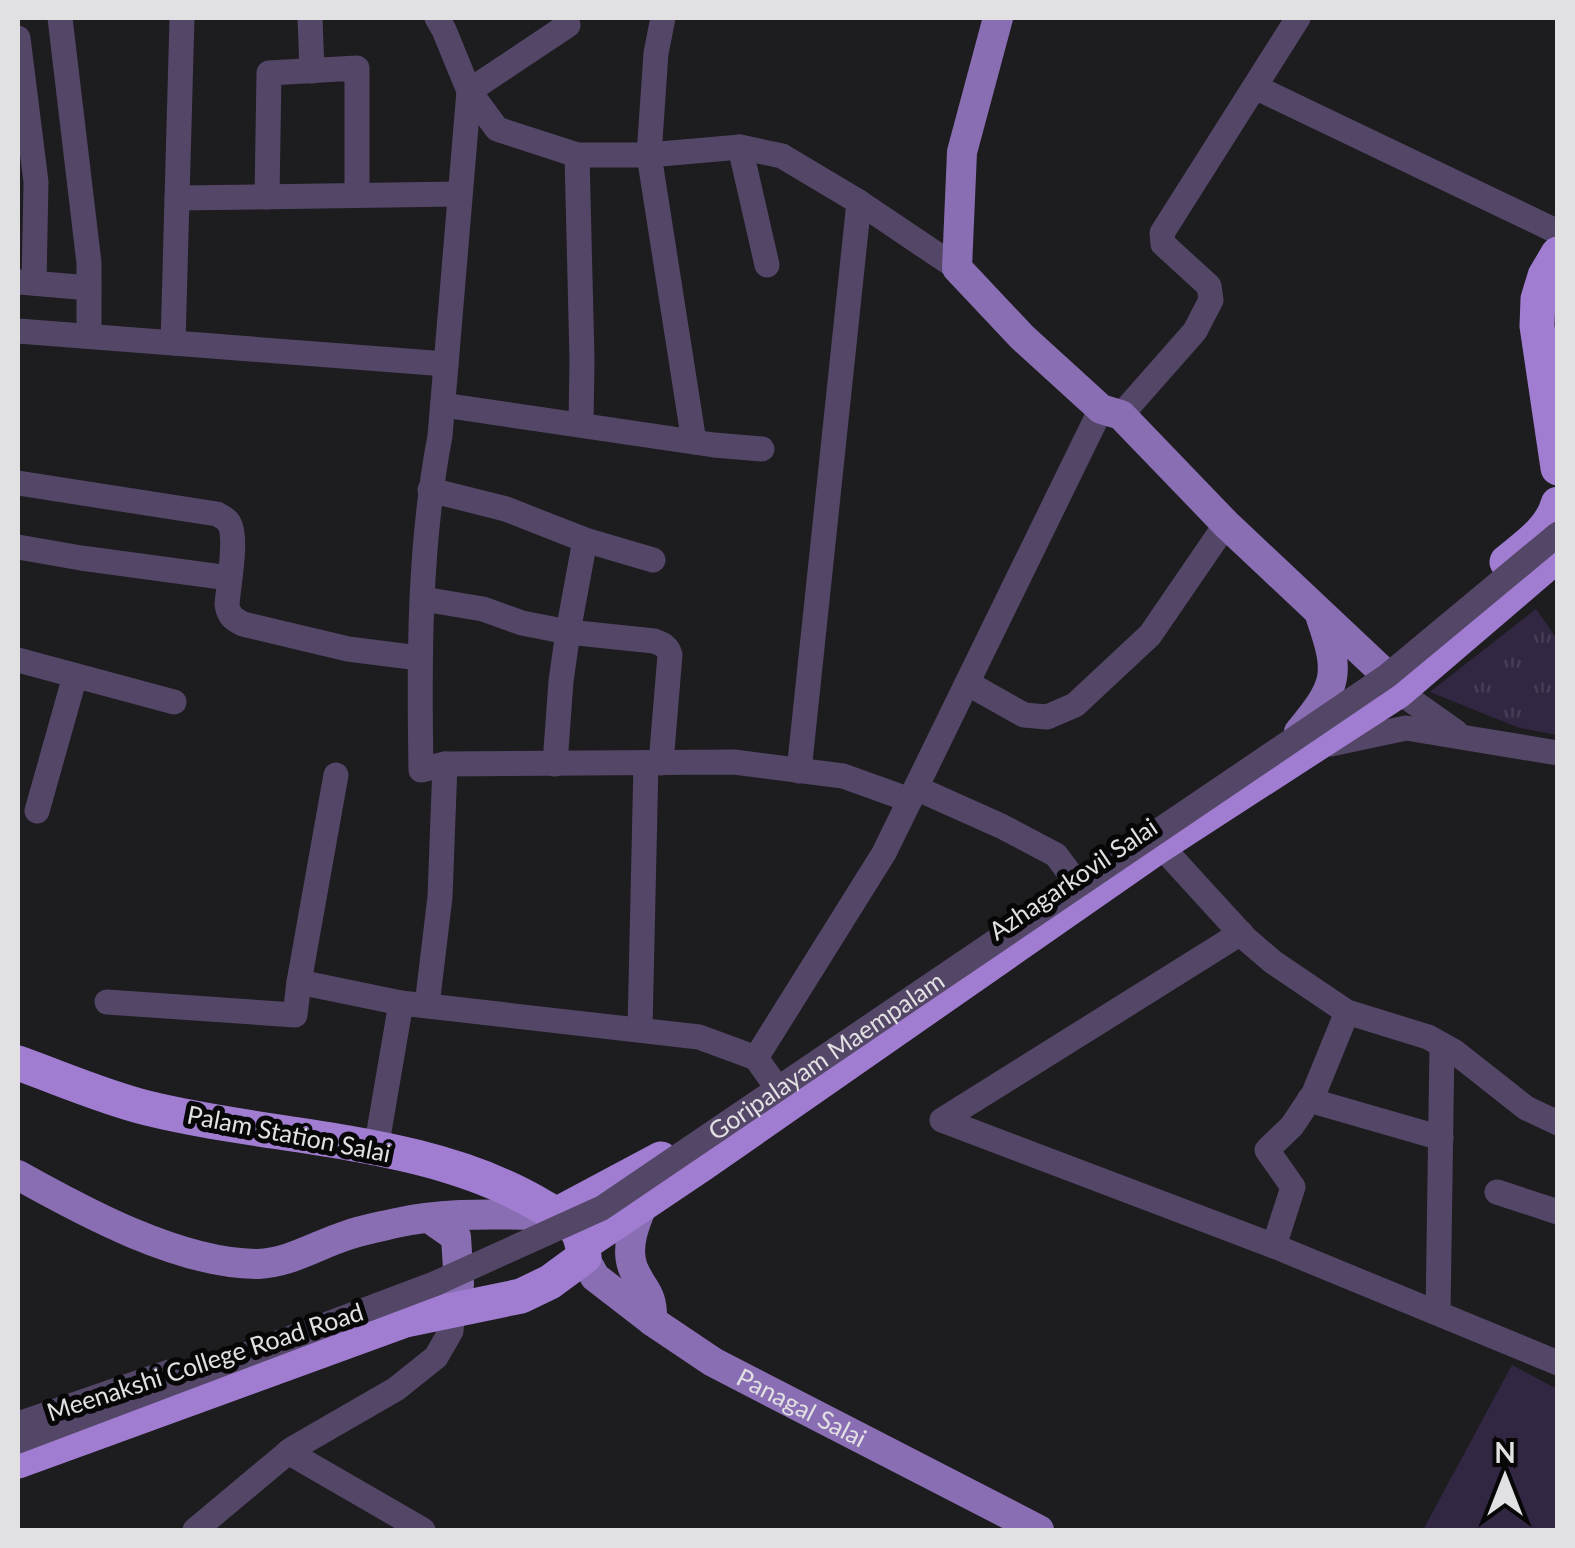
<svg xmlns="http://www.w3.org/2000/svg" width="1575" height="1548" viewBox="0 0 1575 1548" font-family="Lato,sans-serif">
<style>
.grass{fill:#322743}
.park{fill:url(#park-tufts)}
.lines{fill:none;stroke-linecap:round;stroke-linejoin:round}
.minor{stroke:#534667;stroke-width:25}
.major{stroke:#8a6eb3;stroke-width:30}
.highway{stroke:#a07dd1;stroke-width:35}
.minor-bridge{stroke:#534667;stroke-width:25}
.labels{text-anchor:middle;stroke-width:10;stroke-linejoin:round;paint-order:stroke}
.street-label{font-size:25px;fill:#e1e0e2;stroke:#070708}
</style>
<defs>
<pattern id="park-tufts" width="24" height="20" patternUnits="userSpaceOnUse" patternTransform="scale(2.5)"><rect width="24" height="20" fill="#322743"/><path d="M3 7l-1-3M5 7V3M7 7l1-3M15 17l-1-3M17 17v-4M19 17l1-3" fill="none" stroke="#463c55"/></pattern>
</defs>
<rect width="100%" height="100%" fill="#1d1c1f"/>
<polygon class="grass" points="1512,1365 1557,1389 1557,1530 1423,1530"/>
<polygon class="park" points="1536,609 1557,639 1557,735 1517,727 1430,692"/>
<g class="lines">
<g class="minor">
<polyline points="60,18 89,263 89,336"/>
<polyline points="310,18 312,71"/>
<polyline points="437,18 444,30 469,91 497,129 577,155 649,155 740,147 782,156 859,202 957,268"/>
<polyline points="663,18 656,53 649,155 694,442"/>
<polyline points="18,38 36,182 34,283"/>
<polyline points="1255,87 1558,232"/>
<path d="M469,91L440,436C419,545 419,658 421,770L445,764L734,762L843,776L910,800"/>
<polyline points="469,91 568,25"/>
<polyline points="740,147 767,265"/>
<polyline points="577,155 582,360 581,424"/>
<polyline points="267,197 269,73 357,68 357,195"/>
<polyline points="177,198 459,194"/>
<polyline points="20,282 89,288"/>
<polyline points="18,331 446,364"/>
<polyline points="173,343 182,18"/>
<polyline points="443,405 714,445 762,449"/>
<polyline points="1121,415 1195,331 1211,300 1209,286 1163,244 1162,233 1298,18"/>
<path d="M18,483L217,514C222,517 226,518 229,523C238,538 228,587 227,605C229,616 233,619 243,624L348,649L419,658"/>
<polyline points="430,490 506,509 585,540 653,560"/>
<polyline points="18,547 81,558 229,578"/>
<path d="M423,599L483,609L522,623L568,632L654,641C662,644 668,646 670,655L661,763"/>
<polyline points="18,660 174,702"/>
<polyline points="967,683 1024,715 1047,717 1075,705 1150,635 1226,524"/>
<polyline points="1398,691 1456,732"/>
<polyline points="1331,744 1406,728 1558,753"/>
<polyline points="555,764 561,681 568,632 585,540"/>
<polyline points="799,771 859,202"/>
<polyline points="916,788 1001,826 1056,855 1073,878"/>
<polyline points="37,811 75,676"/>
<polyline points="1160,845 1245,938 1273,962 1347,1012 1428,1037 1455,1052 1526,1108 1558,1123"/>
<polyline points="1241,933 942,1120 1274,1246 1558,1363"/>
<polyline points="299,982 336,775"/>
<polyline points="107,1002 295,1015 299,982 401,1003 699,1037 756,1058 773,1082"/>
<polyline points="427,1005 440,897 445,764"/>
<polyline points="640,1029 646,763"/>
<polyline points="756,1058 884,853 1101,409"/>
<polyline points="1309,1100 1441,1138"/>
<polyline points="376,1149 401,1003"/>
<polyline points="1497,1192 1558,1212"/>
<polyline points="1274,1246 1293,1187 1267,1150 1292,1126 1314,1093 1347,1012"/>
<polyline points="1438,1313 1442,1045"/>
<polyline points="18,1424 169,1372"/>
<polyline points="288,1452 423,1530"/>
<polyline points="195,1530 292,1449 396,1389 436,1357 451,1331 453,1310 437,1307"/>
</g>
<g class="major">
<polyline points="998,18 962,152 957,268 1022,337 1101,409 1121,415 1226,524 1381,670"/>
<path d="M1299,732C1337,686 1341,675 1321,618"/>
<path d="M18,1175C84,1212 180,1264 258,1264C289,1263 317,1245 345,1236C361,1230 379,1227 396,1223C448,1211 503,1215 556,1215"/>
<path d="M643,1204C635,1223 625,1247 633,1268C643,1292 653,1291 652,1321"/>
<polyline points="429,1218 456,1237 459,1284 453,1310"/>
<path id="s1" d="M584,1257L595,1277L652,1321L713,1362L1039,1530"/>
</g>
<g class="highway">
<polyline points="1558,254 1545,276 1538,299 1537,326 1558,468"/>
<path d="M1507,562C1526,546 1551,530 1558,504"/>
<path d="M18,1063C60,1078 103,1097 147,1108C276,1140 427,1137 543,1207C553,1213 567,1220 575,1228C582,1236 583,1248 584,1257L550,1282L521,1296L405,1320L18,1461"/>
<polyline points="556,1215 661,1159"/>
<polyline points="583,1244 702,1164 1160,845 1398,691 1558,554"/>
</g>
<path class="minor-bridge" id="s2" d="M18,1441L434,1284L602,1208L1387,676L1558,534"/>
</g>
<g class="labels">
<g class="street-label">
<text transform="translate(1073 879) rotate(-34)" y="9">Azhagarkovil Salai</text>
<text dy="9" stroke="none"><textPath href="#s2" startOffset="900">Goripalayam Maempalam</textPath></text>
<text transform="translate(289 1134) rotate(11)" y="9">Palam Station Salai</text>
<text transform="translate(205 1362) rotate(-18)" y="9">Meenakshi College Road Road</text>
<text dy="9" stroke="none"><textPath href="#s1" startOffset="268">Panagal Salai</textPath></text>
</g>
</g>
<rect width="1575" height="1548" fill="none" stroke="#e1e0e2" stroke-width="40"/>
<g transform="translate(1505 1478)" stroke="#070708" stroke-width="8" paint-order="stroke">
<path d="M0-8L18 38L0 25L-18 38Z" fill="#e1e0e2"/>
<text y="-15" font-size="28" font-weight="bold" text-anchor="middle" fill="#e1e0e2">N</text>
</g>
</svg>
